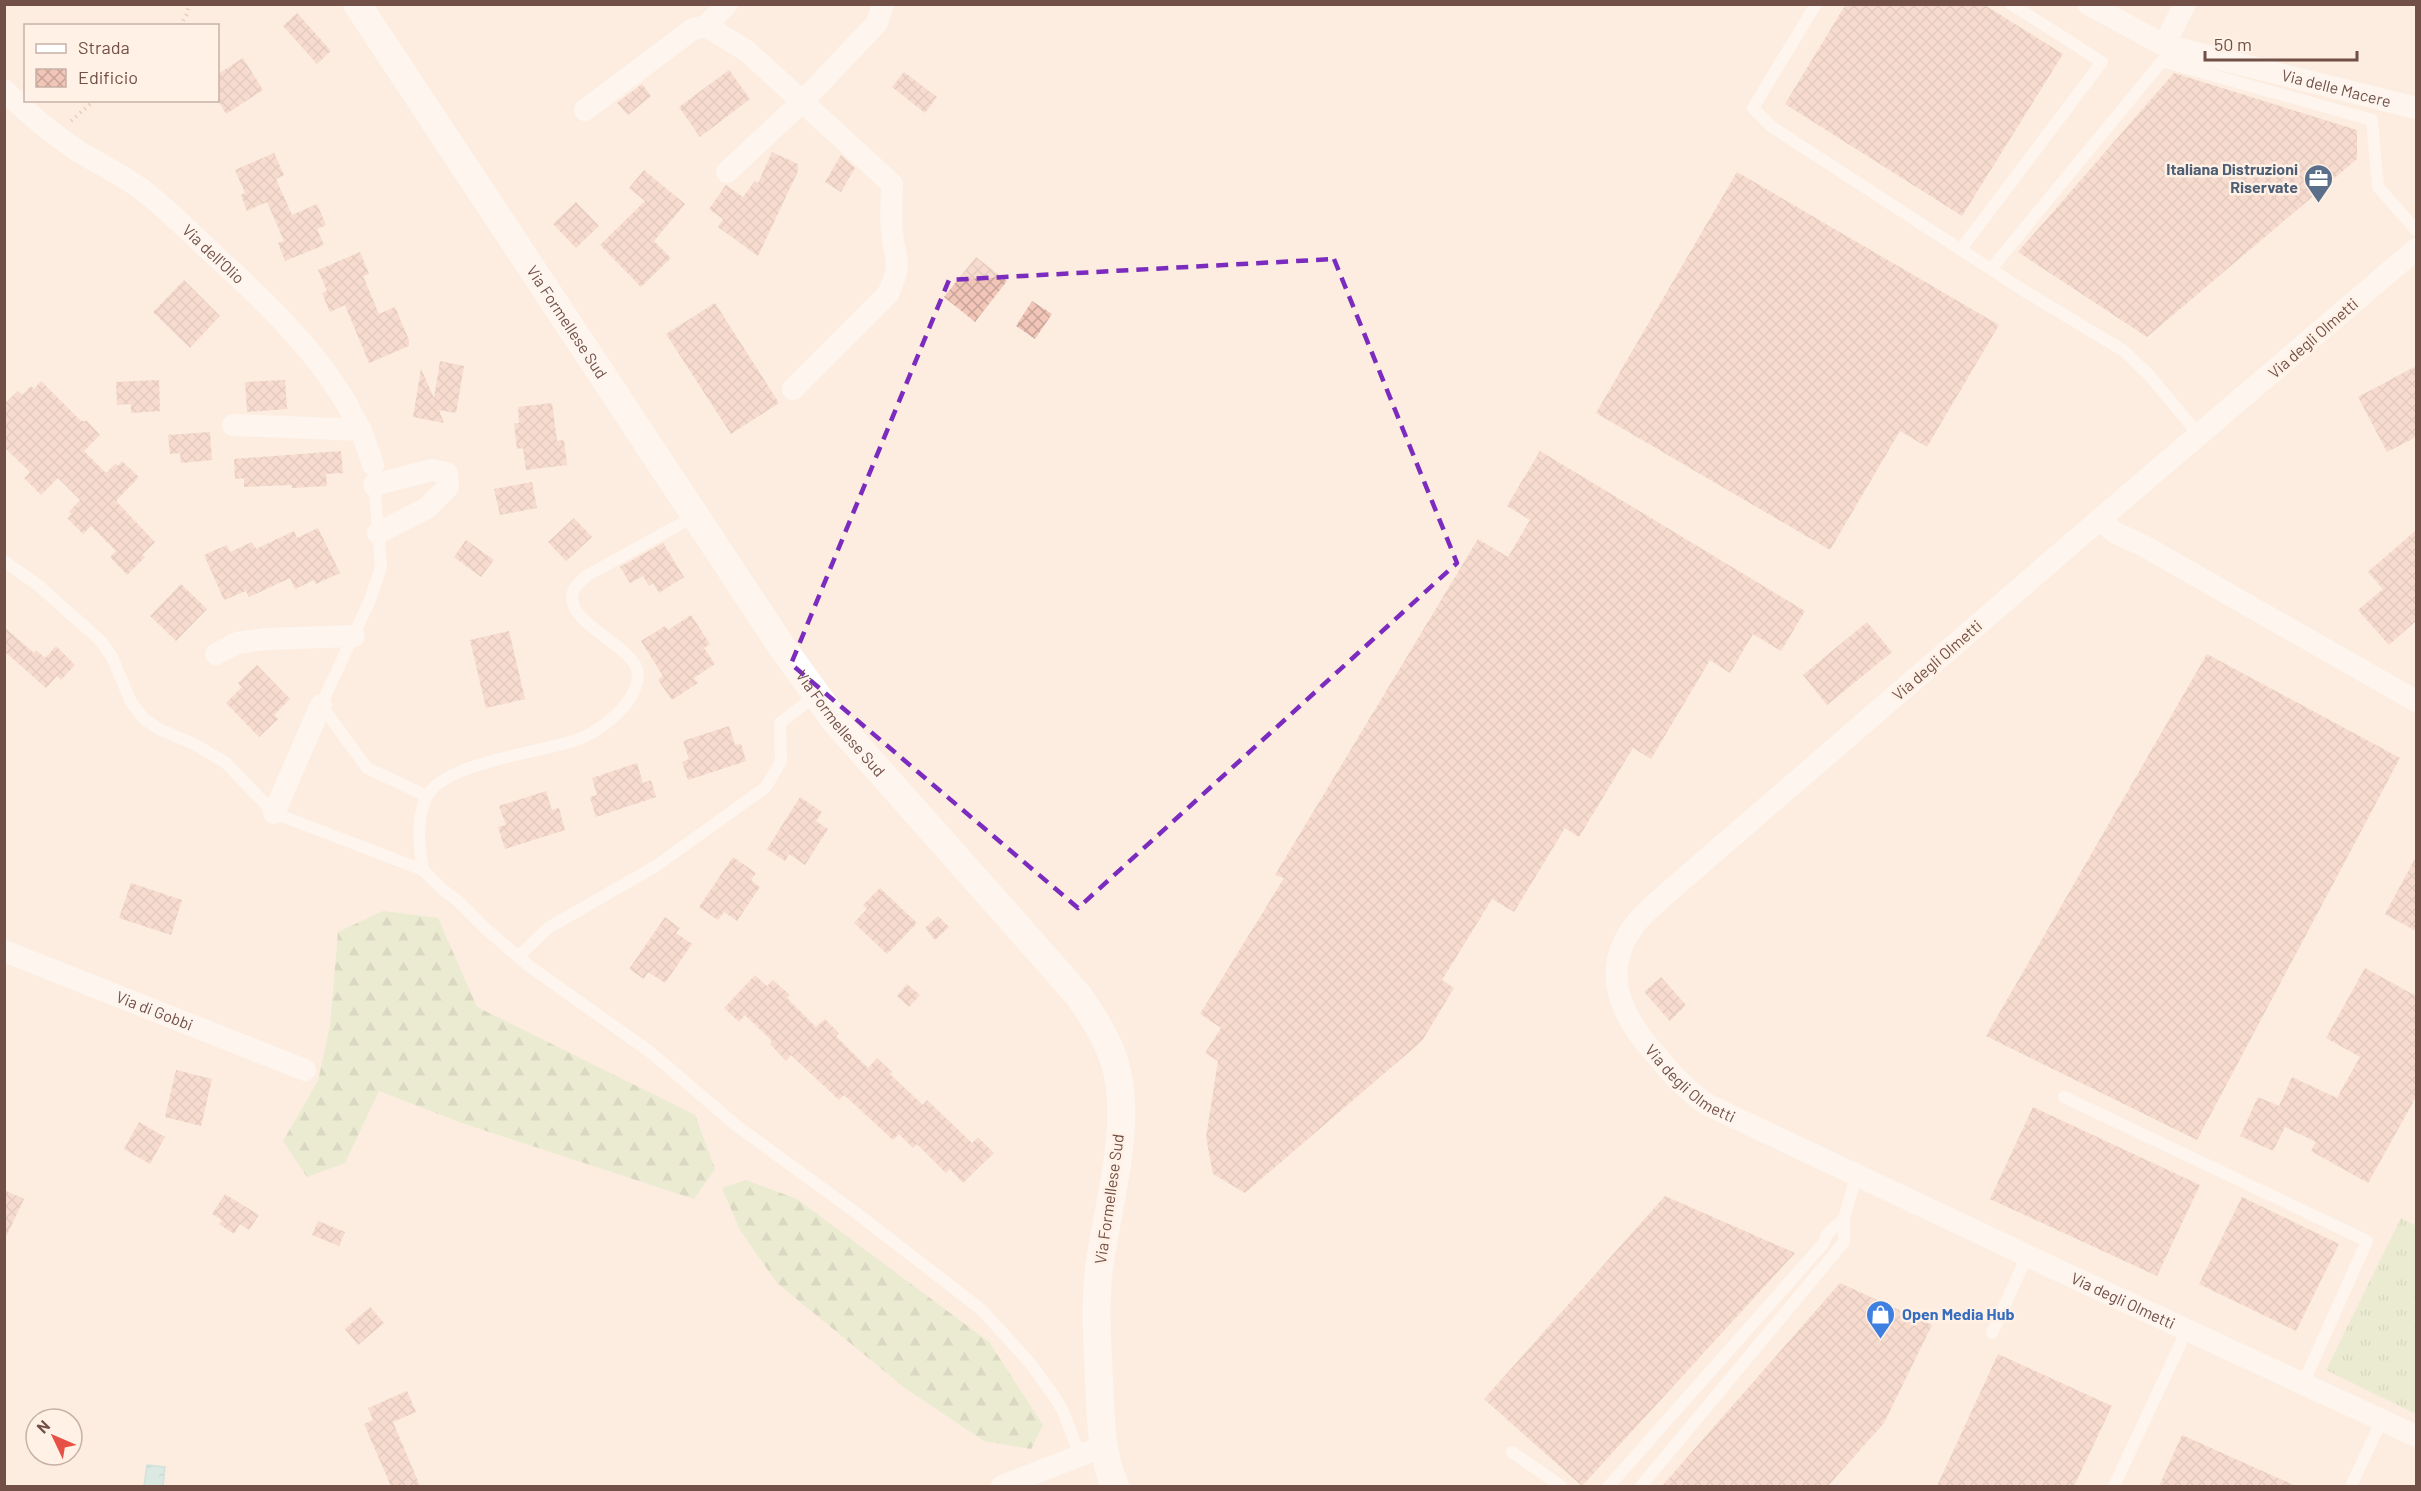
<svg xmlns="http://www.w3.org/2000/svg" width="2421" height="1491" viewBox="0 0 2421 1491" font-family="Barlow,sans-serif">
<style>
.grass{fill:url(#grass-tufts)}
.forest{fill:url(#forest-firs)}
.water{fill:url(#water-ripples);stroke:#9bd6d6;stroke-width:1.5}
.building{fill:url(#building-cross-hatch)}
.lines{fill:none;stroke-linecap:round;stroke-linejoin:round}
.path{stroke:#d5a99b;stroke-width:4;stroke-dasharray:1.5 4.5;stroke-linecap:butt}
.service{stroke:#fff;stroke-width:12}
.minor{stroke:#fff;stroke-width:22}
.tertiary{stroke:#fff;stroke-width:28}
.marked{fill:none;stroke:#7b2cbf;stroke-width:4.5;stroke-dasharray:12 8;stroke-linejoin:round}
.labels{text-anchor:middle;stroke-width:5;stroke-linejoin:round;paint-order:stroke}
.street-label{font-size:16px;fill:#725048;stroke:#fff1e5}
.service-label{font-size:16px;font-weight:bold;fill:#4e5e75;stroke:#fff1e5;text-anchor:end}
.shop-label{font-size:16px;font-weight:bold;fill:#366cbe;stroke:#fff1e5;text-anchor:start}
</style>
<defs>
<pattern id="grass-tufts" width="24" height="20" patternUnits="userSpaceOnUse" patternTransform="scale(1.5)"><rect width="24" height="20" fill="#d6e9bf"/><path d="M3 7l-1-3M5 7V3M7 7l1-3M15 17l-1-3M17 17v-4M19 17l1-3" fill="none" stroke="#b2bf9d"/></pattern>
<pattern id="forest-firs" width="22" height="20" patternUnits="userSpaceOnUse" patternTransform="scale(1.5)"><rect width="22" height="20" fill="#d6e9bf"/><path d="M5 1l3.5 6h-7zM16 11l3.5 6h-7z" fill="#b2bf9d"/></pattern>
<pattern id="water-ripples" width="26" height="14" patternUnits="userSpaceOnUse" patternTransform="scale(1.5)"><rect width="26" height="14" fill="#b5e5e4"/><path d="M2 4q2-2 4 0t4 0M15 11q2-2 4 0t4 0" fill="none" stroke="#98bcbb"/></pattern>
<pattern id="building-cross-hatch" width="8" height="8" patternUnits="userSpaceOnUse" patternTransform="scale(1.5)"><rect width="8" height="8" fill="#f1c6b8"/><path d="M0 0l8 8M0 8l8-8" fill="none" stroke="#c8a398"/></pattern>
</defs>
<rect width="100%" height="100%" fill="#fcede0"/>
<polygon class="grass" points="2401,1218 2416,1226 2416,1414 2326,1370"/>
<g class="forest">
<polygon points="383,911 438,918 477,1007 695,1115 715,1169 694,1199 462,1123 379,1091 345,1163 307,1177 283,1141 318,1081 330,1026 338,932"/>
<polygon points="746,1180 797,1199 989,1342 1043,1425 1031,1449 984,1441 905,1388 777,1283 740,1230 722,1188"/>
</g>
<polygon class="water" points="147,1465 165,1467 163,1486 144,1486"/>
<g class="building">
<polygon points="1846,4 1983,4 2063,54 1962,216 1785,104"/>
<polygon points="297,13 331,51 317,64 283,26"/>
<polygon points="243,58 263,90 226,114 218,100 218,74"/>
<polygon points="729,70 750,99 700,137 679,107"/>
<polygon points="904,72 937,97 925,113 892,87"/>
<polygon points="2174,73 2357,130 2357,159 2147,337 2018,252"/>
<polygon points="642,84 651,96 628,115 617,103"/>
<polygon points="772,152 798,164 798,171 758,256 718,227 723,219 709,209 726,185 743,197 755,181 758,183"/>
<polygon points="274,153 284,175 276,179 292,215 317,204 326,225 317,229 324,245 285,261 278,243 284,241 267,202 247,211 241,195 245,193 235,170"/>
<polygon points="841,155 855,168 841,192 825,182"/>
<polygon points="644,170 685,204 654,241 671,258 641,287 600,245 645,201 629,188"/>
<polygon points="1737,172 1999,325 1927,447 1900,431 1830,550 1596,413"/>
<polygon points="576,202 599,226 576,248 553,224"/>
<polygon points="360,252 369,274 363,276 379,314 395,307 409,340 409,346 369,363 345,305 330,312 322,293 327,291 318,270"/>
<polygon points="976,257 1007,281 975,322 944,297"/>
<polygon points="184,280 220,316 190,348 153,312"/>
<polygon points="1032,301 1052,314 1035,339 1016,326"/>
<polygon points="715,303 779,403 731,434 666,334"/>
<polygon points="440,361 464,366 456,413 439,410 444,423 413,417 421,369 434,398"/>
<polygon points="2416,366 2416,437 2387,452 2358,397"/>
<polygon points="159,380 160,411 131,413 131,404 117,405 116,382"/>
<polygon points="285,380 287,409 247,412 245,382"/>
<polygon points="41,381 81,421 87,421 100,435 84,451 106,473 115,464 118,466 122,461 139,477 116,501 155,542 142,555 145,557 127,575 110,557 116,551 91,526 83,534 67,518 72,514 69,512 80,500 58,478 41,495 24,478 30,472 4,447 4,404 18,391 22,395 31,386 34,389"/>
<polygon points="552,403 557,441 564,440 567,465 526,470 523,448 517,449 514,423 519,423 518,407"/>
<polygon points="210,432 212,460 181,463 180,453 170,454 168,435"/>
<polygon points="341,451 343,473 326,474 327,486 292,488 292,485 244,487 244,478 235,479 234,459"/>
<polygon points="1540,451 1805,611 1781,651 1753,634 1730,673 1710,660 1651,759 1633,748 1579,837 1565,828 1514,912 1492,899 1442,980 1454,988 1422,1041 1245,1193 1213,1174 1206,1137 1218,1061 1205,1053 1221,1028 1200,1014 1284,878 1275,875 1478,539 1508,557 1530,520 1507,506"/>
<polygon points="532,482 537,508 500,515 494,489"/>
<polygon points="574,518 592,537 566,561 548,542"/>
<polygon points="318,528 340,573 316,584 314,580 295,589 290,578 249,597 246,591 224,600 204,555 227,545 230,552 252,542 256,549 294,531 297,538"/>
<polygon points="2416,530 2416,621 2389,645 2358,610 2383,589 2368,572"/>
<polygon points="466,540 494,560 481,577 454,557"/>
<polygon points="663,543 684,577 659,593 653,583 649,586 643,576 630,583 620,567"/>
<polygon points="181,584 207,609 176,641 150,616"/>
<polygon points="691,615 710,644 704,648 715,664 694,678 698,683 672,700 658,680 663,676 641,641 665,626 668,630"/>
<polygon points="1867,622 1892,652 1827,705 1803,675"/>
<polygon points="4,627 34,653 36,650 45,658 56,646 75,665 61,680 57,676 46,688 4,651"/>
<polygon points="509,631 525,699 486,708 470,640"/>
<polygon points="2207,654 2400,758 2197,1140 1986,1036"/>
<polygon points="257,665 290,699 274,715 278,719 259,737 226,703 242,687 238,683"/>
<polygon points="729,726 735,745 741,744 746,761 688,780 682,762 689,759 683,741"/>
<polygon points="637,763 643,783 651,780 656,797 596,817 590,797 597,795 592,778"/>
<polygon points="546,791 552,810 559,808 565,830 505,849 498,827 506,825 499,806"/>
<polygon points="800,797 822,812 816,821 828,829 805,865 789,854 785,861 767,849"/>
<polygon points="733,857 756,873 751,880 760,887 737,921 724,912 718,920 699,907"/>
<polygon points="2416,857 2416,931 2385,914"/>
<polygon points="131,883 182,900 171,935 119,918"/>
<polygon points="880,888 917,923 887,954 854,923 867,909 863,905"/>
<polygon points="938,916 949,927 935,940 925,928"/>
<polygon points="665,917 680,928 676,933 692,944 665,983 648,972 644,979 629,969"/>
<polygon points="2365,968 2416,996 2416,1097 2368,1183 2311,1151 2316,1142 2285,1127 2273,1151 2240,1136 2258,1097 2279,1106 2292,1077 2337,1098 2360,1057 2326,1038"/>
<polygon points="755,975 767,986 773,980 790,995 787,998 816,1027 825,1019 839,1033 836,1036 868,1068 877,1058 892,1072 890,1074 923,1105 927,1100 972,1143 978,1137 994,1153 963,1183 950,1169 946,1173 917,1144 913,1148 899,1134 893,1140 844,1095 839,1100 791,1055 786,1061 770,1044 772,1041 745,1015 739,1022 724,1008"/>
<polygon points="1661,977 1686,1005 1670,1021 1644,992"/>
<polygon points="907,984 920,995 909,1007 897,996"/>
<polygon points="176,1070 212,1079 201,1126 165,1117"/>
<polygon points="2033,1107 2200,1185 2157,1276 1990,1199"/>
<polygon points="139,1122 165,1137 150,1164 124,1149"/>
<polygon points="4,1190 24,1199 4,1241"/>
<polygon points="225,1194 259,1215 249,1230 240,1224 234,1234 219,1224 222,1220 212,1214"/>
<polygon points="1665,1196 1795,1253 1582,1486 1484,1399"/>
<polygon points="2242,1197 2339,1244 2296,1331 2199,1284"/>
<polygon points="318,1221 345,1232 339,1246 312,1235"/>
<polygon points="1840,1283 1932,1325 1884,1423 1828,1486 1662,1486"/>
<polygon points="370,1307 384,1323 358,1345 345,1329"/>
<polygon points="1998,1354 2112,1406 2074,1486 1937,1486"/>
<polygon points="407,1391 416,1412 393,1422 420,1486 391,1486 364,1424 373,1420 368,1408"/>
<polygon points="2182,1435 2296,1486 2159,1486"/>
</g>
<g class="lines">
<g class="path">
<polyline points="180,26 187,14 189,4"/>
<polyline points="71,121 95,100"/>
</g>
<g class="service">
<polyline points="1816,4 1753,108 1772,127 2026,292 2124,351 2149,375 2199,435"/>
<polyline points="1961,249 2102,62 2011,4"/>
<polyline points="1991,269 2162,61 2372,120 2378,187 2416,230"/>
<polyline points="374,482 381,567 370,600 321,705 367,768 427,796"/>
<polyline points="4,561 38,585 101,641 112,657 131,702 144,719 159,729 196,745 226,763 274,813 423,870 443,890 458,901 486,929 529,966 649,1051 737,1126 855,1212 982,1310 1030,1363 1054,1396 1063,1411 1080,1456"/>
<path d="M423,870C419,847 416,820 426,798C443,762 540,753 576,740C589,736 601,728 611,719C624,709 642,687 637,669C628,640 536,612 588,575L695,516"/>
<polyline points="518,957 548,928 656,866 766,787 781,761 780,723 816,695"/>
<polyline points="2064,1097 2367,1241 2303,1384"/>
<polyline points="1992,1333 2027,1256"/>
<polyline points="1512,1452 1561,1486"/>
<polyline points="1609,1486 1823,1244 1828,1233 1844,1219 1856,1176"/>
<polyline points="1641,1486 1844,1242 1844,1219"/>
<polyline points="2114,1486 2187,1330"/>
<polyline points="2351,1486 2382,1420"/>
</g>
<g class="minor">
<path id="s1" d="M2088,4L2164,45L2416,108"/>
<path d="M706,26L747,51L892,184C892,199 890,215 892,231C895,263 903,261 888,294L793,389"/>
<polyline points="2164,45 2185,4"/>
<path id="s2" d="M4,90C27,113 51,133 78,151C98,163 118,173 137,186C163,205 186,228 209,250C274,310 348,377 373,465"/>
<polyline points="585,110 693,29 706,26 727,4"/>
<polyline points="727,172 803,101 877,23 883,4"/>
<path id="s3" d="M2416,249L2099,520L1666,894C1656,903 1645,912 1636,923C1599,970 1620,1015 1655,1054C1671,1073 1687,1091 1708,1105L2079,1280L2416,1436"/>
<polyline points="233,425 361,430"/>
<polyline points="374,485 432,470 447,473 448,487 427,508 378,533"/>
<polyline points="2099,520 2116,533 2144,546 2416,701"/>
<polyline points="216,654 237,643 265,639 354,636"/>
<polyline points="274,813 321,705"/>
<path id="s4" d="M4,951L305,1070"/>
<polyline points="1002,1486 1102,1447"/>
</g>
<path class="tertiary" id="s5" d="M357,4L782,647L836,722L1079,996C1093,1017 1106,1037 1114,1060C1133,1118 1110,1197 1101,1255C1094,1296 1097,1338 1099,1379C1101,1416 1100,1452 1115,1486"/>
</g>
<path d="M0 0H2421V1491H0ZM1334,259L1457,563L1078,908L791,664L949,280Z" fill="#fcede0" fill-opacity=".55" fill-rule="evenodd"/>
<path class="marked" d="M1334,259L1457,563L1078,908L791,664L949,280Z"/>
<defs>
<symbol id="office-pin" viewBox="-11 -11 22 30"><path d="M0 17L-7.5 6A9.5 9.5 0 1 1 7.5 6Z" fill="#5c6f8a" stroke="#fff1e5"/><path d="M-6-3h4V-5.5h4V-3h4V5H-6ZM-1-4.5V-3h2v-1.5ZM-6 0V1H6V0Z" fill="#fff"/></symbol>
<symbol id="shop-pin" viewBox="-11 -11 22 30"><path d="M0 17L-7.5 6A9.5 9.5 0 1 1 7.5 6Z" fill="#3f7fe0" stroke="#fff1e5"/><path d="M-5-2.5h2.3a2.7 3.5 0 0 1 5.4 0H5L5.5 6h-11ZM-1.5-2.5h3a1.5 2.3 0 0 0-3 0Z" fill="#fff"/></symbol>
</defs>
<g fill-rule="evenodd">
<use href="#office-pin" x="2302" y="162" width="33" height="45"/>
<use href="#shop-pin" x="1864" y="1298" width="33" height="45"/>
</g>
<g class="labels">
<g class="street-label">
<text dy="6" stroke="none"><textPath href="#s1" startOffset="264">Via delle Macere</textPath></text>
<text dy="6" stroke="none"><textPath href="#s2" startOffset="267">Via dell'Olio</textPath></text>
<text dy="6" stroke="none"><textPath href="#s5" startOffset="381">Via Formellese Sud</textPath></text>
<text transform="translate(2313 338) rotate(-41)" y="6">Via degli Olmetti</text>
<text transform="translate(1937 660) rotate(-41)" y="6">Via degli Olmetti</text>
<text dy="6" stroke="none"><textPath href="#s5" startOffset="867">Via Formellese Sud</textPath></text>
<text dy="6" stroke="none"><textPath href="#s4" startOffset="162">Via di Gobbi</textPath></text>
<text dy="6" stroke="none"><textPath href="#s3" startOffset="1224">Via degli Olmetti</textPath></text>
<text transform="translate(1109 1199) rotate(-82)" y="6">Via Formellese Sud</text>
<text dy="6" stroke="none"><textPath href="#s3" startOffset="1710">Via degli Olmetti</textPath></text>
</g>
<g class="service-label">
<text x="2298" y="175">Italiana Distruzioni<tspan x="2298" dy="18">Riservate</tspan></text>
</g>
<g class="shop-label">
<text x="1902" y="1320">Open Media Hub</text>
</g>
</g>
<rect width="2421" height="1491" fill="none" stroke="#725048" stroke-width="12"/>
<rect x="24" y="24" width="195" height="78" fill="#fff1e5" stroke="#c7b1a6" stroke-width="1.5"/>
<rect x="36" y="44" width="30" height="9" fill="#ffffff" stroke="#c7b1a6" stroke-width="1.5"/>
<text x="78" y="54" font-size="18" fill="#725048">Strada</text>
<rect x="36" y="69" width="30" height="18" fill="url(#building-cross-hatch)" stroke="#c7b1a6" stroke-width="1.5"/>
<text x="78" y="84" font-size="18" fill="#725048">Edificio</text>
<g transform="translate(54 1437) rotate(314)"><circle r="28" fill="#fff1e5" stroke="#c7b1a6" stroke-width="1.5"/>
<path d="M0-4.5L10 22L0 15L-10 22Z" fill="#e65045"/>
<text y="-9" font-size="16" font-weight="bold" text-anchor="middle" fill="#725048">N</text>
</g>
<path d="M2205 51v9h152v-9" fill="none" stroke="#725048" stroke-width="3"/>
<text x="2214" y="51" font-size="18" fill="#725048" stroke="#fff1e5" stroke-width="4.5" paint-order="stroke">50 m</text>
</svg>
